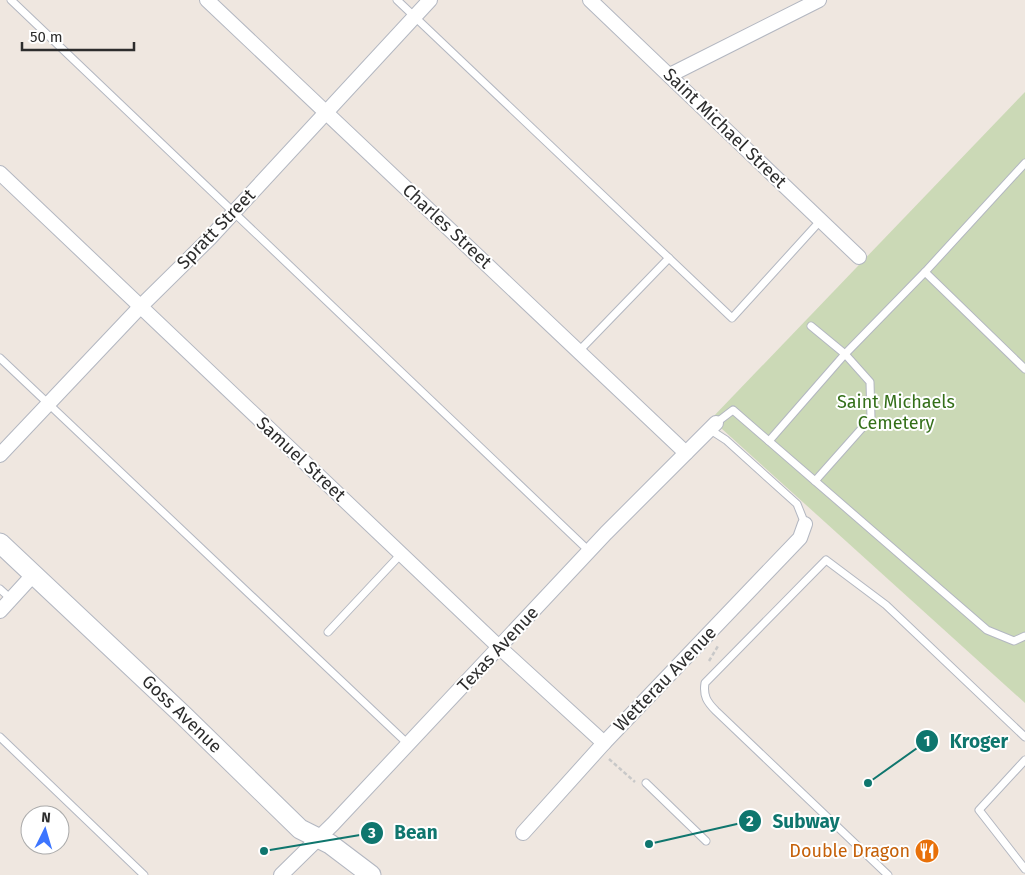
<svg xmlns="http://www.w3.org/2000/svg" width="1025" height="875" viewBox="0 0 1025 875" font-family="'Fira Sans',sans-serif">
<style>
.cemetery{fill:#cbd9b6}
.lines{fill:none;stroke-linecap:round;stroke-linejoin:round}
.service-casing{stroke:#b3b7c1;stroke-width:9}
.minor-casing{stroke:#b3b7c1;stroke-width:16}
.secondary-casing{stroke:#b3b7c1;stroke-width:21}
.path{stroke:#c8c8c8;stroke-width:2.5;stroke-dasharray:4 2.5;stroke-linecap:butt}
.service{stroke:#fff;stroke-width:7}
.minor{stroke:#fff;stroke-width:14}
.secondary{stroke:#fff;stroke-width:19}
.labels{text-anchor:middle;stroke-width:4;stroke-linejoin:round;paint-order:stroke}
.street-label{font-size:18px;fill:#2d2d2d;stroke:#fff}
.park-label{font-size:18px;fill:#346f19;stroke:#fff}
.food-label{font-size:18px;fill:#c56008;stroke:#fff;text-anchor:end}
.leader{fill:none;stroke:#0f766e;stroke-width:2}
.callout-dot{fill:#0f766e;stroke:#fff;stroke-width:2}
.mark-label{font-size:15px;text-anchor:middle;font-weight:bold;fill:#fff}
.callout-label{font-size:19px;text-anchor:middle;font-weight:bold;fill:#0f766e;stroke:#fff;stroke-width:4;stroke-linejoin:round;paint-order:stroke}
</style>
<rect width="100%" height="100%" fill="#efe7e0"/>
<polygon class="cemetery" points="1025,92 1025,703 711,419"/>
<g class="lines">
<defs>
<g id="service">
<polyline points="11,0 589,551"/>
<polyline points="397,0 732,318 821,220"/>
<polyline points="925,272 1025,163"/>
<polyline points="579,351 669,258"/>
<polyline points="0,358 408,744"/>
<polyline points="716,423 733,410 815,481 871,418 870,382 845,354 925,272 1025,369"/>
<polyline points="709,429 726,440 797,504 805,524"/>
<polyline points="769,441 845,354 811,326"/>
<polyline points="815,481 987,630 1014,641 1025,636"/>
<polyline points="0,589 11,599"/>
<polyline points="328,632 401,554"/>
<polyline points="0,737 144,875"/>
<polyline points="1025,760 979,810 1025,869"/>
<polyline points="646,783 706,841"/>
<path d="M888,875L716,711C707,702 703,696 705,683L826,560L886,605L1025,737"/>
</g>
<g id="minor">
<polyline points="207,0 686,453"/>
<polyline points="590,0 859,257"/>
<polyline points="670,75 819,0"/>
<polyline points="0,173 499,647 604,743"/>
<polyline points="0,455 140,307 210,238 430,0"/>
<polyline points="0,611 33,575"/>
<polyline points="523,833 604,743 800,538 805,524"/>
<polyline points="281,875 333,824 606,533 716,423"/>
</g>
<polyline id="secondary" points="0,543 183,715 300,829 330,844 371,875"/>
</defs>
<use href="#service" class="service-casing"/>
<use href="#minor" class="minor-casing"/>
<use href="#secondary" class="secondary-casing"/>
<g class="path">
<polyline points="709,661 718,646"/>
<polyline points="609,759 635,782"/>
</g>
<use href="#service" class="service"/>
<use href="#minor" class="minor"/>
<use href="#secondary" class="secondary"/>
</g>
<defs>
<symbol id="restaurant-disc" viewBox="-11 -11 22 22"><circle r="9.5" fill="#e8710a" stroke="#fff"/><path d="M-5-6h1v4h1v-4h1v4h1v-4h1v5L-1.5 .5V6h-2V.5L-5-1ZM5-6V6H3V1.5H1.5Q1.5-4 5-6Z" fill="#fff"/></symbol>
</defs>
<g fill-rule="evenodd">
<use href="#restaurant-disc" x="913" y="837" width="28" height="28"/>
</g>
<g class="labels">
<g class="street-label">
<text transform="translate(725 128) rotate(44)" y="6">Saint Michael Street</text>
<text transform="translate(447 226) rotate(43)" y="6">Charles Street</text>
<text transform="translate(216 229) rotate(-46)" y="6">Spratt Street</text>
<text transform="translate(301 459) rotate(43)" y="6">Samuel Street</text>
<text transform="translate(498 649) rotate(-47)" y="6">Texas Avenue</text>
<text transform="translate(665 679) rotate(-46)" y="6">Wetterau Avenue</text>
<text transform="translate(182 714) rotate(44)" y="6">Goss Avenue</text>
</g>
<g class="park-label">
<text x="896" y="408">Saint Michaels<tspan x="896" dy="21">Cemetery</tspan></text>
</g>
<g class="food-label">
<text x="910" y="857">Double Dragon</text>
</g>
</g>
<path class="leader" d="M868 783L927 741M649 844L750 821M264 851L372 833"/>
<g class="callout-dot">
<circle cx="868" cy="783" r="5"/>
<circle cx="649" cy="844" r="5"/>
<circle cx="264" cy="851" r="5"/>
<circle cx="927" cy="741" r="12"/>
<circle cx="750" cy="821" r="12"/>
<circle cx="372" cy="833" r="12"/>
</g>
<g class="mark-label">
<text x="927" y="746">1</text>
<text x="750" y="826">2</text>
<text x="372" y="838">3</text>
</g>
<g class="callout-label">
<text x="979" y="748">Kroger</text>
<text x="806" y="828">Subway</text>
<text x="416" y="839">Bean</text>
</g>
<g transform="translate(45 830) rotate(5)"><circle r="24" fill="#ffffff" stroke="#ababab"/>
<path d="M0-4L9 19L0 12L-9 19Z" fill="#3c75ff"/>
<text y="-8" font-size="14" font-weight="bold" text-anchor="middle" fill="#2d2d2d">N</text>
</g>
<path d="M22 42v8h112v-8" fill="none" stroke="#2d2d2d" stroke-width="2.5"/>
<text x="30" y="42" font-size="15" fill="#2d2d2d" stroke="#ffffff" stroke-width="4" paint-order="stroke">50 m</text>
</svg>
